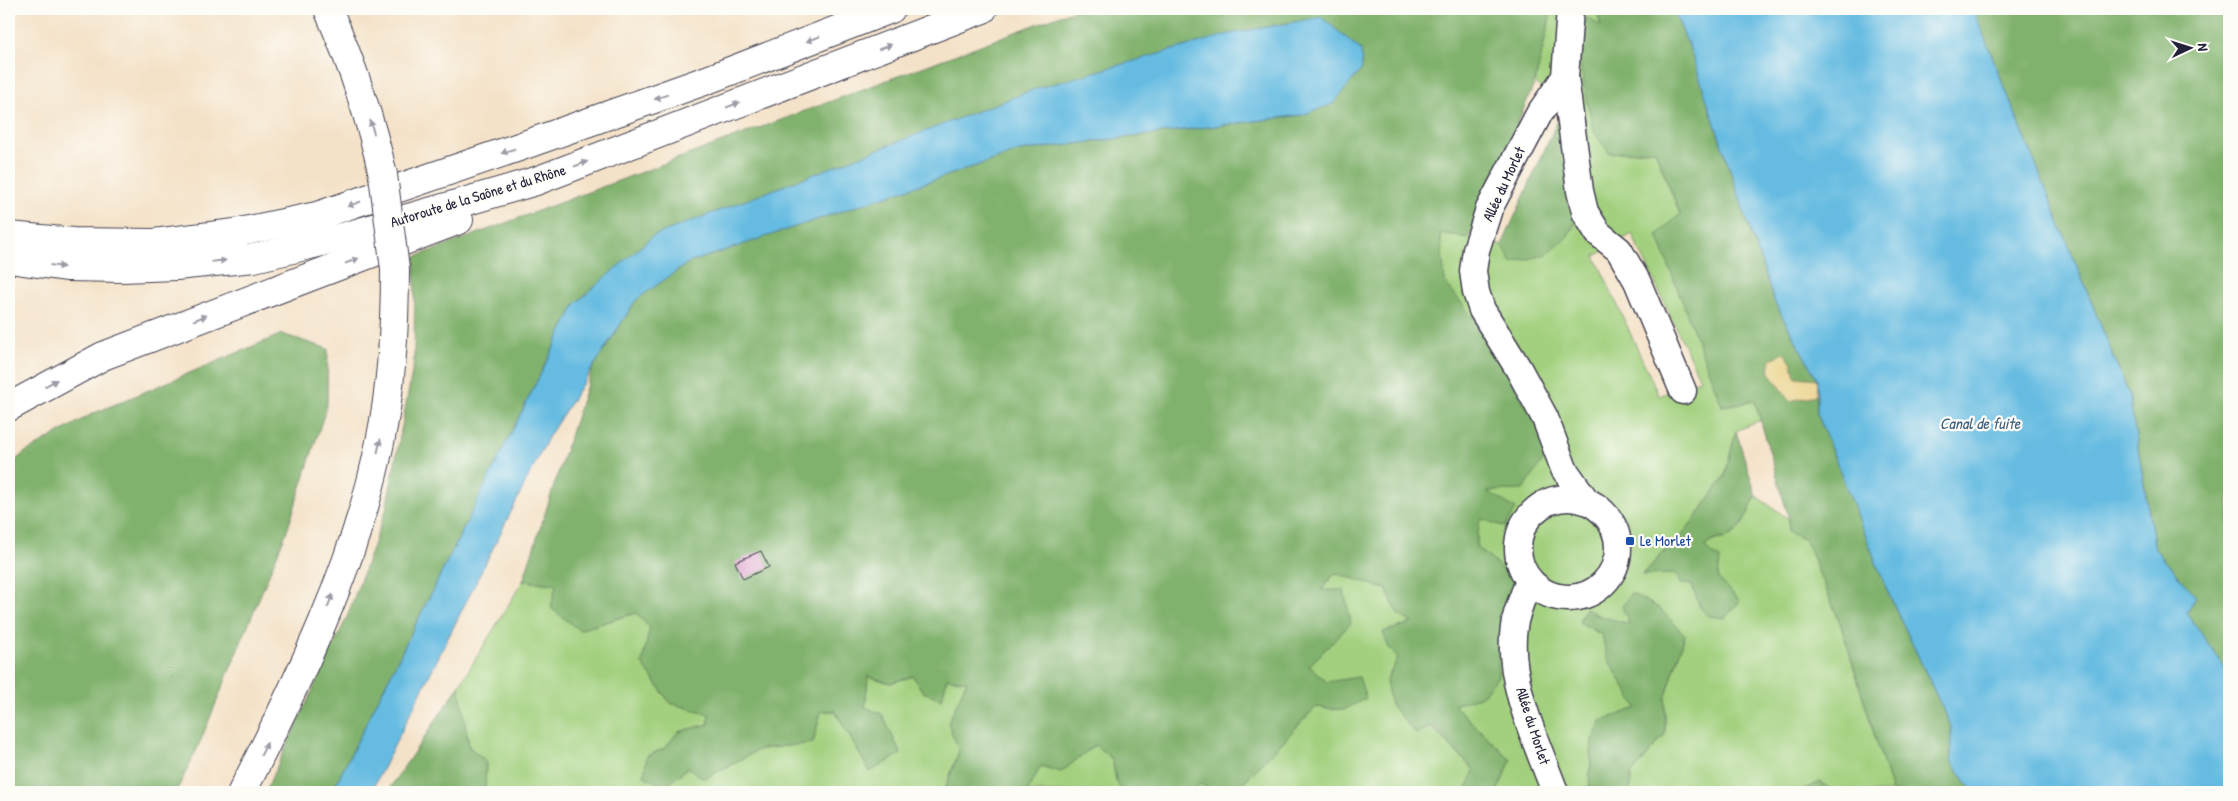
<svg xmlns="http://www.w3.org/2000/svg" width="2238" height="801" viewBox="0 0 2238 801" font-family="'Patrick Hand',sans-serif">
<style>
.green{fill:#a2d07e;stroke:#62795c;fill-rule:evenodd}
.forest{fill:#81b26d;stroke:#526a54}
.sand{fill:#eeda9e;stroke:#887e6c}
.water{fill:#65bbe1;stroke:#446e8e}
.building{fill:#dda3ce}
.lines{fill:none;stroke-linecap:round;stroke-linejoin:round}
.minor-casing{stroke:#423f50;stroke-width:29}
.highway-casing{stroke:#423f50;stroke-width:30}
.minor{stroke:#fff;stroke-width:26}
.highway{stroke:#fff;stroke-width:28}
.highway-bridge-casing{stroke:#423f50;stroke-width:30;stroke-linecap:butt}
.highway-bridge{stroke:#fff;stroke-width:28}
.oneway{fill:#9c9ca7}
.transit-dot{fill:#1a4fb4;stroke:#fdfcf7;stroke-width:2}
.labels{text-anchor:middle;stroke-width:4.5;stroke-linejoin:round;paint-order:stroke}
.street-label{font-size:15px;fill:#22223b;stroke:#fdfcf7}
.transit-label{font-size:15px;fill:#164399;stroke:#fdfcf7;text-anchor:start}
.water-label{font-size:16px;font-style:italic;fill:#3d5f7d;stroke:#fdfcf7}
</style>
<rect width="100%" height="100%" fill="#fdfcf7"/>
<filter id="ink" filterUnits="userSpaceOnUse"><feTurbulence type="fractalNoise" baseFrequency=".02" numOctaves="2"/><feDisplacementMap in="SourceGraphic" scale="10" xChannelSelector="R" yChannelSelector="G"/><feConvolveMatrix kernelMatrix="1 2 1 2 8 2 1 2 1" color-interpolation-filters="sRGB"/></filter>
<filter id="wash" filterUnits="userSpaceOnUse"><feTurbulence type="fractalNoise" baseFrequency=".0096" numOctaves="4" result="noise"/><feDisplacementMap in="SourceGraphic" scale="20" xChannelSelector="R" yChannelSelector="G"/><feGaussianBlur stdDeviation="1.12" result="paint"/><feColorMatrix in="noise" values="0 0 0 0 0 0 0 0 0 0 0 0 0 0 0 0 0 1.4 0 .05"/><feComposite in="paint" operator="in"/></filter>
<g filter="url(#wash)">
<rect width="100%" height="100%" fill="#f4e2c8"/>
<g class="green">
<path d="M1552,9H1596L1601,26L1609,153L1655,150L1680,214L1722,406L1755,401L1761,420L1736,431L1725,476L1690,526L1642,574H1676L1692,585L1700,607L1739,601L1717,578L1704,547C1718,536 1718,542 1730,536C1744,529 1749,509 1756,496L1789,519L1788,532L1805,540L1841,625L1892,792H1833L1821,782L1804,789L1803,792H1630L1631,775L1665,734V699L1685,635C1653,629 1614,626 1585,608L1579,622L1602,635L1607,657L1637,708L1592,740L1589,792H1497L1511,760L1453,705L1482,696L1498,676L1499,638L1514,602L1516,581L1476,546L1480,517L1505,527L1486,490L1478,324L1444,282L1440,232L1502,245L1512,263L1545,255L1567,237L1581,214L1562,111L1535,82ZM1632,234L1700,379L1659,396L1595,256Z"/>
<polygon points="1335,573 1386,589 1398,614 1413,623 1388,646 1398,658 1386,682 1474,770 1466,792 1234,792 1316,707 1344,710 1327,682 1309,666 1351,623 1321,590"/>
<polygon points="523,581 556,584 579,630 636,613 650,627 642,663 670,703 709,713 709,724 679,732 665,748 647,756 668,785 688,767 704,779 760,749 813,743 821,711 835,711 870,772 865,707 868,676 890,683 913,676 923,692 942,698 947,678 967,680 949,722 959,751 944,792 485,792 486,761 469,747 459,686"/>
<polygon points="1095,745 1112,759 1116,780 1122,792 1027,792 1041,766 1061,772"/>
<polygon points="1200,784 1216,792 1189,792"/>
</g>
<g class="forest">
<polygon points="1077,9 1552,9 1535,82 1469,238 1440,233 1445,282 1478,324 1544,438 1547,455 1523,490 1487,491 1516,509 1505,527 1480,518 1476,546 1516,581 1514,602 1499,638 1498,676 1482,696 1454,705 1511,760 1497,792 1466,792 1474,770 1432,726 1416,734 1391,705 1386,682 1398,658 1388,646 1383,632 1412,623 1398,614 1386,589 1335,573 1321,590 1344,590 1351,623 1309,666 1327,682 1359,677 1366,698 1344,710 1316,707 1234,792 1216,792 1200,784 1189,792 1122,792 1116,780 1112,759 1095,745 1061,772 1041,766 1027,792 944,792 959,751 948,723 967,681 947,678 942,699 923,692 913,676 890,683 868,676 865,707 882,714 901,754 870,772 835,711 821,711 813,743 760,749 704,779 688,767 668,785 657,783 644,776 647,756 665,748 678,732 709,724 709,714 670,703 642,663 650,628 636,613 579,630 551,608 556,584 523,581 592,369 636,300 687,263 1020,151 1302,115 1321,17 576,303 332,792 265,792 347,617 386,510 414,362 415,257"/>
<polygon points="1596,9 1673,9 1690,49 1774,301 1817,379 1794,377 1792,363 1790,401 1816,395 1817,413 1887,590 1951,726 1951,760 1973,792 1892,792 1841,625 1805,540 1788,532 1789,519 1755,401 1722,406 1657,235 1680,214 1655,150 1609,153 1593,130 1578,54 1578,25 1584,16 1601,26"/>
<polygon points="1973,9 2229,9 2229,679 2228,672 2187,613 2196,597 2155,549 2129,395"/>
<polygon points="1562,111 1581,214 1567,237 1545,255 1512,263 1502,245"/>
<polygon points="282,334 328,349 327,405 288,528 198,747 176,792 9,792 9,466 24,453 92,414"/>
<path d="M1736,431L1756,496C1749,509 1744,529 1730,536C1718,542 1718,535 1704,547L1720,559L1718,578L1740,601L1725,618L1708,616L1700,607L1692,585L1680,584L1676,574L1642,575L1690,526L1725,476Z"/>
<polygon points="1631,593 1659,608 1685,635 1665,699 1665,734 1631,775 1630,792 1589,792 1592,740 1601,721 1637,708 1607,657 1602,635 1579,622 1585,608 1596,615 1630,624 1622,607"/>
<polygon points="459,686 469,747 486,761 485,792 387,792"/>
<polygon points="1821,782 1833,792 1803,792 1804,789"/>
</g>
<polygon class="sand" points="1785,353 1792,363 1795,377 1817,379 1816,395 1790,401 1769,371 1771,359"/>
<g class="water">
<polygon points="1673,9 1973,9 2129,395 2155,549 2196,597 2187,613 2228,672 2229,792 1973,792 1951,760 1951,726 1887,590 1817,413 1817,379 1774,301 1690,49"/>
<polygon points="1321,17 1361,50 1362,69 1333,104 1302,115 1020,151 688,263 636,300 549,436 371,792 332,792 576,303 653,236 1035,89 1229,34"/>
</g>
<g id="blocks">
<polygon class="building" points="761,551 769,567 743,579 735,562"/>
</g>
</g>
<g filter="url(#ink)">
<use href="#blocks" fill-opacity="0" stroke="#423f50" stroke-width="1"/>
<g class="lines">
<defs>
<g id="minor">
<polyline points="1570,9 1565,77 1539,114 1489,209 1476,250 1473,271 1476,292 1482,310 1518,368 1545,418 1564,469 1585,499"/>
<polyline points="1565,77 1580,191 1585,212 1598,233 1619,250 1637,281 1683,391"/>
<circle cx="1568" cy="548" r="50"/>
<path d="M1529,580C1524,595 1516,611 1514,627C1506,680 1537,743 1555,792"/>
</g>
<g id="highway">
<path d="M328,9C352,64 370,116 383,175"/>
<polyline points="9,236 73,242 154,243 235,233 317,216 516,148 707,80 891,9"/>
<polyline points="9,259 66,267 122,268 176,266 254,258 343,237 536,181 983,9"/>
<polyline points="9,407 103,356 459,220"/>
<path d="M242,792C297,684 357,561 380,442C392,385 395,327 395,269"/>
</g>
</defs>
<use href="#minor" class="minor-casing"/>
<use href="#highway" class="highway-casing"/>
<use href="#minor" class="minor"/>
<use href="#highway" class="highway"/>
<defs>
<polyline id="highway-bridge" points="383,175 395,269"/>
</defs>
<use href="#highway-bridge" class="highway-bridge-casing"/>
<use href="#highway-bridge" class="highway-bridge"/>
</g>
<defs><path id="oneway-solid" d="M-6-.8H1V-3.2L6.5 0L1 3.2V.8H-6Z" transform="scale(1.25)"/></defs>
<g class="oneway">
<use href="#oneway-solid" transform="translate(813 39) rotate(159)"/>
<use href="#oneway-solid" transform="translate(885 47) rotate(-21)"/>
<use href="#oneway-solid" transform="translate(661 97) rotate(160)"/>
<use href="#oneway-solid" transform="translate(733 105) rotate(-21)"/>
<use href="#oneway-solid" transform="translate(372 127) rotate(-106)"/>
<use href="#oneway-solid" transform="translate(508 151) rotate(161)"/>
<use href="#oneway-solid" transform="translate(581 164) rotate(-21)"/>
<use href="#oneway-solid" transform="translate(354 204) rotate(161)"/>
<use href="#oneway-solid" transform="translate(219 261) rotate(-6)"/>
<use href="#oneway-solid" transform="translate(352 261) rotate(-21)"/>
<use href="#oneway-solid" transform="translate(57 266) rotate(8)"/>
<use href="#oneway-solid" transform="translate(200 318) rotate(-21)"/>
<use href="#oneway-solid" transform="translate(51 383) rotate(-29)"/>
<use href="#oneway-solid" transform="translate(379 446) rotate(-78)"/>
<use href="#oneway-solid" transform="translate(330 601) rotate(-69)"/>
<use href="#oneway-solid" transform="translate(264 749) rotate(-63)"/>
</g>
</g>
<rect class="transit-dot" x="1625" y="536" width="10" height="10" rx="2.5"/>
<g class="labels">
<g class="street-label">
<text transform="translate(1504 184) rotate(-65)" y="5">Allée du Morlet</text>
<text transform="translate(478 196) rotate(-17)" y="5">Autoroute de la Saône et du Rhône</text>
<text transform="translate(1533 726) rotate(72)" y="5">Allée du Morlet</text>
</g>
<g class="transit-label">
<text x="1640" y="546">Le Morlet</text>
</g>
<g class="water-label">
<text x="1980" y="429">Canal de fuite</text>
</g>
</g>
<rect width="2238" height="801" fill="none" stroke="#fdfcf7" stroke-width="30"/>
<g transform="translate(2190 48) rotate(86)" stroke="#fdfcf7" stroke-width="4" paint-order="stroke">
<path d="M0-4L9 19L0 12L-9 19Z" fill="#22223b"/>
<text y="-8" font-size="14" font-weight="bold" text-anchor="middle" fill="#22223b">N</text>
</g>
</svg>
